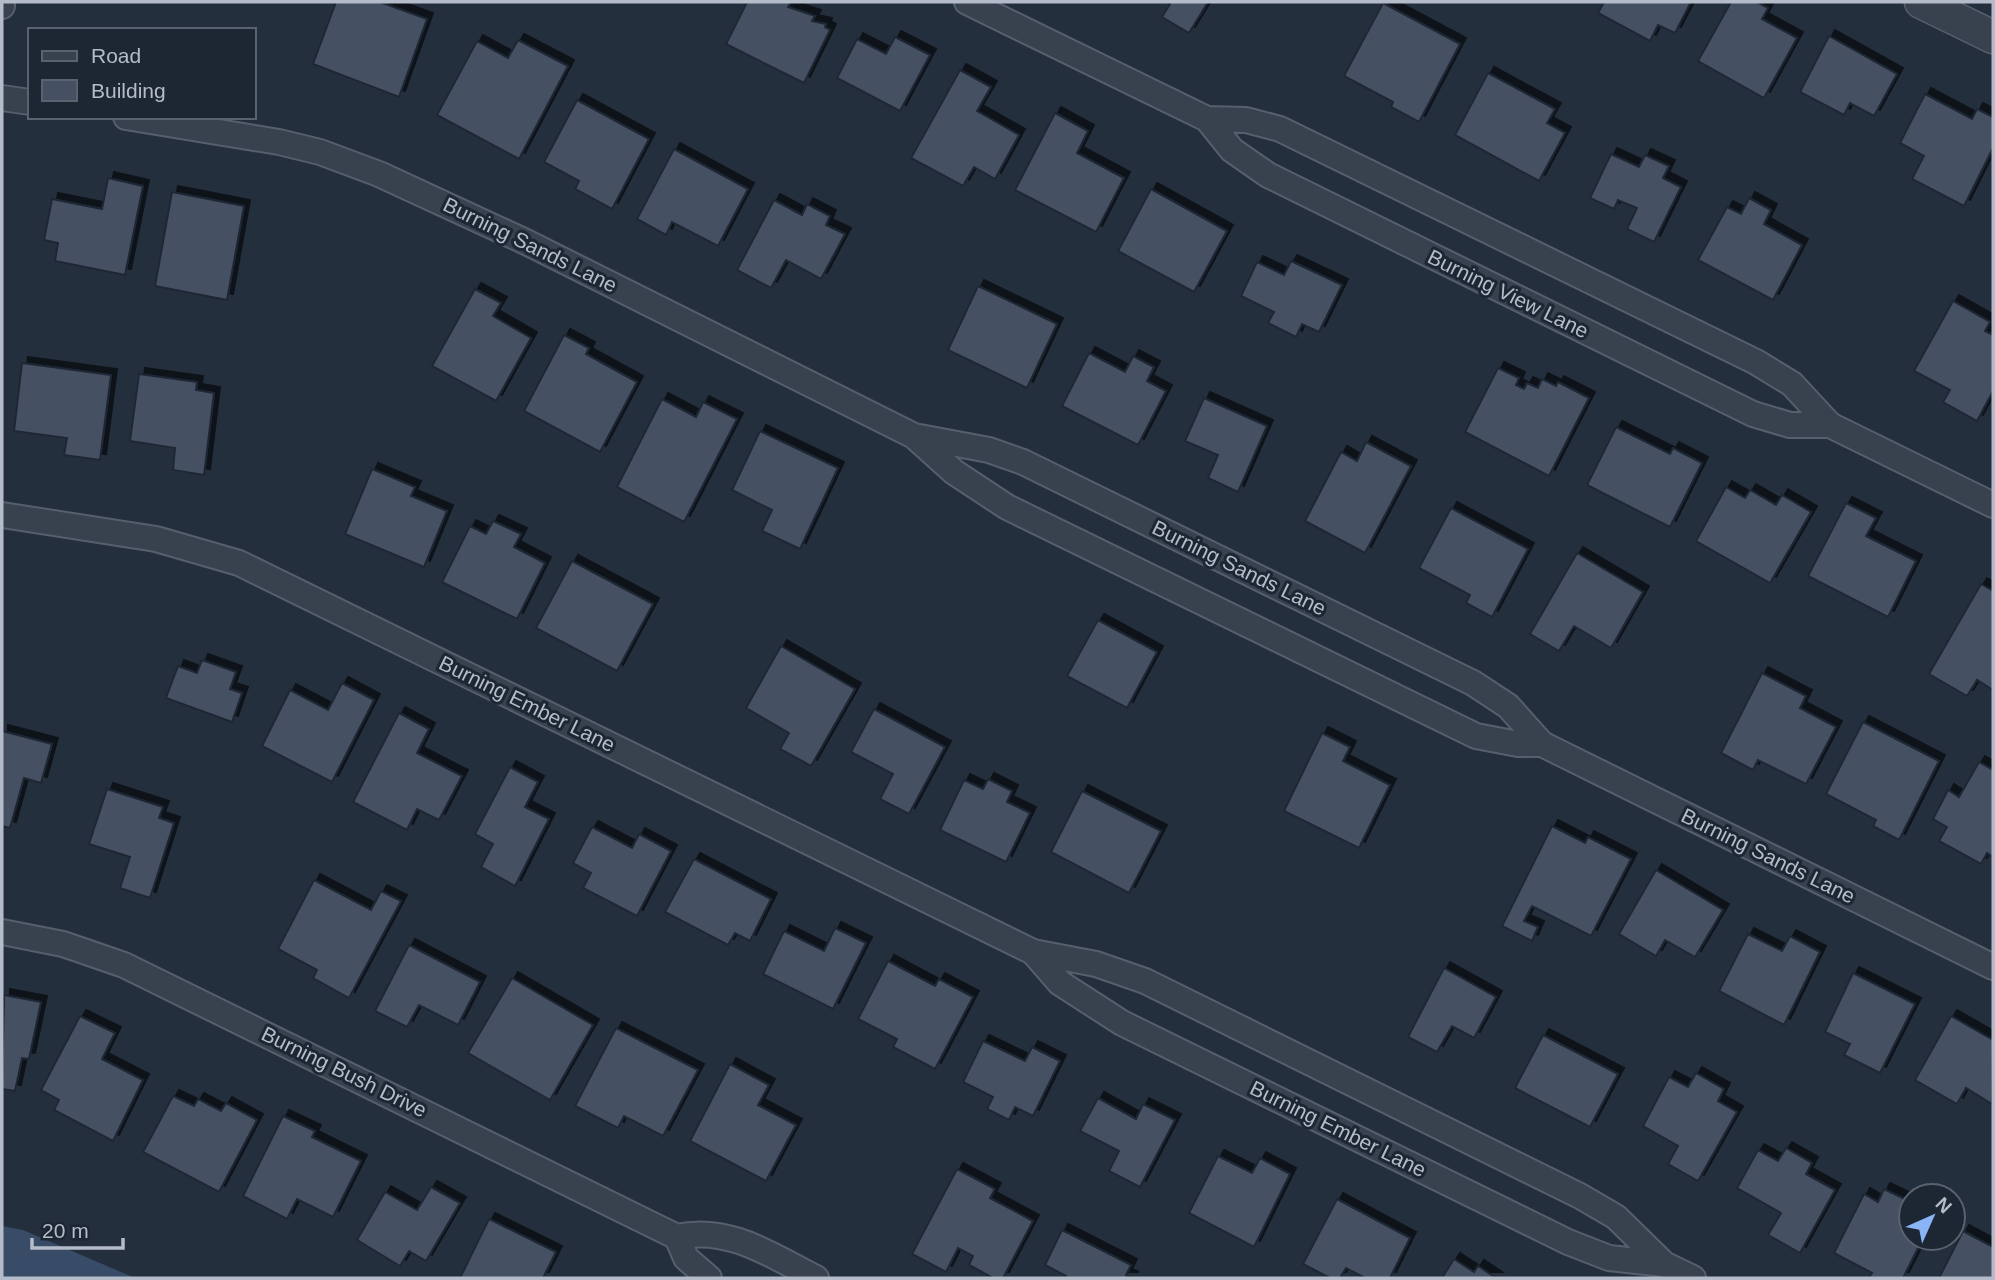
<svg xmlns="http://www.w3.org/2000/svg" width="1995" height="1280" viewBox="0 0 1995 1280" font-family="Arial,sans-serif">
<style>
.water{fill:#394c67}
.building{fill:#455162;stroke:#1f2835;stroke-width:2;filter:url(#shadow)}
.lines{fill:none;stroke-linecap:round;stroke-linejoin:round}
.minor-casing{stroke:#565f6c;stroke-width:28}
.tertiary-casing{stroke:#565f6c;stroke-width:35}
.minor{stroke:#38414e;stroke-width:24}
.tertiary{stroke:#38414e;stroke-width:32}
.labels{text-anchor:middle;stroke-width:6;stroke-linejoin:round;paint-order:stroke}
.street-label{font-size:21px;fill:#b4bcc9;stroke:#1d2633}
</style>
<defs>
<filter id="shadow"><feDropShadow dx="6" dy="-6" stdDeviation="0" flood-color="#0009"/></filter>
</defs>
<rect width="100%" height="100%" fill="#242f3e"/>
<polygon class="water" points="2,1226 23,1230 135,1278 2,1278"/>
<g class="building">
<polygon points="336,2 380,2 427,19 399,97 313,64"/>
<polygon points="747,2 791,2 788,7 815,16 812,21 826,24 825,27 830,30 804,83 726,44"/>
<polygon points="1167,2 1208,2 1189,33 1162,17 1170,4"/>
<polygon points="1604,2 1691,2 1675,33 1658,25 1650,41 1598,13"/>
<polygon points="1731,2 1757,2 1768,8 1762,19 1797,38 1764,98 1698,61"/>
<polygon points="1383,3 1460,44 1419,122 1391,107 1393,102 1344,76"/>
<polygon points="1829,36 1897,74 1874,116 1850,103 1844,115 1800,92"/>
<polygon points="895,37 930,55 900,111 837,78 857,39 886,54"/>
<polygon points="518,40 568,66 519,159 437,115 477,41 508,58"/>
<polygon points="960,70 991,87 977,111 1019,135 995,179 974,167 963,186 911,158"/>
<polygon points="1488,73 1555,109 1547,123 1565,133 1539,181 1455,135"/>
<polygon points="1925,94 1972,119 1977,109 1993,117 1993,148 1964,206 1912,179 1924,156 1900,143"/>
<polygon points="577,100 649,139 612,209 575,189 579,181 544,162"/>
<polygon points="1055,113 1088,131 1077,153 1124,178 1096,232 1015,190"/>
<polygon points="674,149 748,189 718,246 672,222 666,235 637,219"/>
<polygon points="1611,154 1639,167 1645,155 1669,166 1663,178 1681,187 1654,242 1627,229 1637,208 1618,200 1614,209 1590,198"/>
<polygon points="108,178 143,186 125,275 55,261 58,243 44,240 52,199 102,209"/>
<polygon points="1151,189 1227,231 1194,292 1118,251"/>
<polygon points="172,192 244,206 227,300 155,286"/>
<polygon points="1749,198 1771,210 1764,224 1802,245 1773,300 1698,260 1727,207 1741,214"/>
<polygon points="774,200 802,215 807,204 830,216 826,225 845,234 821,279 786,260 771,288 737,270"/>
<polygon points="1291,261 1342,285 1319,332 1302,324 1296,337 1268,323 1274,312 1241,296 1257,262 1284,275"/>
<polygon points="978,286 1057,324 1027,388 948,350"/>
<polygon points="475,289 501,303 493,316 531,338 496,401 432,366"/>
<polygon points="1953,301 1990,322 1985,331 1993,335 1993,391 1977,421 1943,402 1950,390 1914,371"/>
<polygon points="564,335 589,348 586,354 637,382 600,452 524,411"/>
<polygon points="1089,353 1125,372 1133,356 1154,367 1147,381 1166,391 1138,445 1062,406"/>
<polygon points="22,363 111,375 100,460 64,455 67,438 14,431"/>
<polygon points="1498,368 1519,378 1516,385 1524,389 1527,383 1538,388 1542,379 1556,386 1558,382 1589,398 1549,476 1465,432"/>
<polygon points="139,374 197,382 196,390 214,393 204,475 173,470 175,448 130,441"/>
<polygon points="1204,398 1267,426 1238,492 1208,478 1218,455 1185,441"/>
<polygon points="662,399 696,417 703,402 737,419 684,522 617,487"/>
<polygon points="1616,427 1670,454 1673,448 1702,463 1670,527 1587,485"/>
<polygon points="760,431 838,468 800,549 762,531 772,510 732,490"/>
<polygon points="1366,442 1411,466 1365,553 1305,521 1341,452 1357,461"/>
<polygon points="372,469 415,487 411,496 447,511 424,567 345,534"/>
<polygon points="1726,487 1745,498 1750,490 1776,505 1782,495 1811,512 1770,583 1696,541"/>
<polygon points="1846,503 1876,518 1866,536 1916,561 1888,617 1808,576"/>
<polygon points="1451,508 1528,549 1492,617 1466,603 1470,595 1419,568"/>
<polygon points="493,521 521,534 514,547 545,563 517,619 442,582 470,526 486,534"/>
<polygon points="1577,553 1643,592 1611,648 1574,626 1559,651 1530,634"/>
<polygon points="572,561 653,604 617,671 536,628"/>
<polygon points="1981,584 1993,591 1993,690 1977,680 1967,696 1929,674"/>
<polygon points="1098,620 1157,652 1127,708 1067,676"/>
<polygon points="781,646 855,689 811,766 780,749 789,733 746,708"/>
<polygon points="202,660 236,672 230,689 242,693 232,722 166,698 178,666 197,673"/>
<polygon points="1762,673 1806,696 1800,708 1836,727 1806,784 1758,760 1753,770 1721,753"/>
<polygon points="342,683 374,700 332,782 262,746 290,690 328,710"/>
<polygon points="874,709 945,747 909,814 880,799 893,774 851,752"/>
<polygon points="399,713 429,729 417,753 462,776 439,820 417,809 407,830 353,802"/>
<polygon points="1863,722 1939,761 1899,840 1873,826 1876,820 1826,794"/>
<polygon points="2,731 52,744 41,783 24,778 10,828 2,826"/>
<polygon points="1322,733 1350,747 1343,761 1390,785 1359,848 1284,811"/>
<polygon points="1979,762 1993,770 1993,857 1987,853 1981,864 1939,841 1947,827 1933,819 1948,790 1959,797"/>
<polygon points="510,767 538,782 525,807 549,819 515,886 481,867 493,844 475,834"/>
<polygon points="988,779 1012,791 1007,802 1030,813 1006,862 940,830 964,780 983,789"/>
<polygon points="107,789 163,807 159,818 174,823 150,898 120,888 130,857 89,844"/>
<polygon points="1082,791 1161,831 1129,893 1051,852"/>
<polygon points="1552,826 1585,843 1588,837 1631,859 1591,936 1532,906 1524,921 1538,927 1532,941 1502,926"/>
<polygon points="592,827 632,848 639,834 671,851 637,916 583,888 591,873 573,863"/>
<polygon points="694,859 771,899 750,941 735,933 728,945 665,912"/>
<polygon points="1656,870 1723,910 1695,957 1665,940 1656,956 1619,934"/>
<polygon points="314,880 371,910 381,891 401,901 349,998 313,978 317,970 278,949"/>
<polygon points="835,928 866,943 833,1009 763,974 784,931 824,951"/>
<polygon points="1748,934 1782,951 1790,936 1820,952 1784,1025 1719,991"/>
<polygon points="409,945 480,982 458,1025 419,1005 407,1027 375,1011"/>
<polygon points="888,961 935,986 939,979 973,997 935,1069 893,1047 897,1039 858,1019"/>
<polygon points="1444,968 1496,997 1474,1038 1452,1026 1437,1052 1408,1037"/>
<polygon points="1853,973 1915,1004 1880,1073 1844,1055 1850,1044 1825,1032"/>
<polygon points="512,978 593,1025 550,1100 468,1053"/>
<polygon points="4,995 41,1002 29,1059 22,1058 15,1091 2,1089"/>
<polygon points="80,1016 115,1033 102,1059 143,1080 113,1141 54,1110 59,1100 41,1090"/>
<polygon points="1951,1016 1993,1040 1992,1104 1966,1088 1957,1104 1915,1080"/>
<polygon points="616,1028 698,1070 663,1136 624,1116 618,1128 575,1106"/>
<polygon points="1543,1035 1618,1074 1590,1127 1515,1088"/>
<polygon points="983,1041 1025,1061 1032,1047 1060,1061 1033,1116 1015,1107 1009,1120 987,1109 993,1097 963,1082"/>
<polygon points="730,1064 769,1085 758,1105 796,1125 766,1181 690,1141"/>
<polygon points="1696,1073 1724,1089 1718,1101 1737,1112 1698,1181 1668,1164 1678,1146 1643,1126 1669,1077 1688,1087"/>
<polygon points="173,1096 194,1106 198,1099 221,1111 226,1103 257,1120 219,1192 143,1152"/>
<polygon points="1098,1098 1136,1119 1143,1104 1175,1120 1140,1187 1109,1171 1119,1151 1080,1131"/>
<polygon points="283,1116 315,1131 312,1137 361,1161 333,1217 297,1199 287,1219 243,1196"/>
<polygon points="1786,1148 1812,1163 1806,1174 1835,1190 1800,1253 1768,1235 1781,1213 1737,1188 1758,1150 1778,1161"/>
<polygon points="1218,1156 1252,1173 1260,1158 1290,1174 1254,1247 1189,1213"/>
<polygon points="957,1169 995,1189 990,1198 1033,1221 1003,1278 993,1278 969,1265 973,1256 958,1248 946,1272 912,1254"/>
<polygon points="431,1187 460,1203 426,1261 409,1251 400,1266 357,1240 385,1192 417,1210"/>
<polygon points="1884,1189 1911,1202 1911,1238 1923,1238 1903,1278 1869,1278 1872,1273 1834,1253 1864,1194 1878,1202"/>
<polygon points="1337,1199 1410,1238 1390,1278 1365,1278 1346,1268 1340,1278 1330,1278 1303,1264"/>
<polygon points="489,1219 556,1252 543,1278 460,1278"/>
<polygon points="1062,1230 1131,1265 1126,1275 1133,1278 1065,1278 1066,1276 1045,1265"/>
<polygon points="1963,1231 1993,1247 1993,1278 1939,1278"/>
<polygon points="1454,1259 1474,1272 1478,1266 1496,1278 1442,1278"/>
</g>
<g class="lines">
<defs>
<g id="minor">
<polyline points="967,2 1207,119 1232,150 1268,175 1753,414 1790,425 1830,425 1792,384 1756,362 1280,129 1246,120 1207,119"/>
<polyline points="2,6 2,2"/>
<polyline points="2,98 30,102"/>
<polyline points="126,117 279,142 320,152 379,174 526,242 914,436 954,472 1007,507 1476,736 1518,744 1542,744 1508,706 1473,683 1023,462 989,450 914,436"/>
<polyline points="1830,425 1993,505"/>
<polyline points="2,515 156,539 239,563 1033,952"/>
<polyline points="1542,744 1993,967"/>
<path d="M2,932L63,944L124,965L677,1237C729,1225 772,1256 816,1278"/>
<polyline points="677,1237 686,1258 709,1278"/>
<polyline points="1664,1264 1609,1258 1568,1242 1122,1023 1060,983 1033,952 1096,964 1145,981 1580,1196 1616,1217 1664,1264 1693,1278"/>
</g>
<polyline id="tertiary" points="1921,2 1993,37"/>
</defs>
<use href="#minor" class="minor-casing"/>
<use href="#tertiary" class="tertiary-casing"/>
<use href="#minor" class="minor"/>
<use href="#tertiary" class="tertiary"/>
</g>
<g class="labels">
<g class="street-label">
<text transform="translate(530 245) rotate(26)" y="7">Burning Sands Lane</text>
<text transform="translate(1508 294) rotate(26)" y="7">Burning View Lane</text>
<text transform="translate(1239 568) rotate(26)" y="7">Burning Sands Lane</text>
<text transform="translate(527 704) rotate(26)" y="7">Burning Ember Lane</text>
<text transform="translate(1768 856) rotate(26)" y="7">Burning Sands Lane</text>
<text transform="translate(344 1072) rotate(26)" y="7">Burning Bush Drive</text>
<text transform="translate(1338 1129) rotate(26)" y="7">Burning Ember Lane</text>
</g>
</g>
<rect width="1995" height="1280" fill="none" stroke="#b4bcc9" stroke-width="7"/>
<rect x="28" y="28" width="228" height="91" fill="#1d2633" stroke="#59626f" stroke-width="2"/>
<rect x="42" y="51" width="35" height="10" fill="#38414e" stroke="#59626f" stroke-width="2"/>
<text x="91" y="63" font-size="21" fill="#b4bcc9">Road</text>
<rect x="42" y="80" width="35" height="21" fill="#455162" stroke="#59626f" stroke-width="2"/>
<text x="91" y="98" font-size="21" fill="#b4bcc9">Building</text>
<g transform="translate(1932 1217) rotate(45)"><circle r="33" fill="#1d2633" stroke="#59626f" stroke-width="2"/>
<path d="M0-5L12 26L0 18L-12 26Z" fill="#8ab4f8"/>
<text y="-10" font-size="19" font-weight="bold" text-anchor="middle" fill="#b4bcc9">N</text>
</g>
<path d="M32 1238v10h91v-10" fill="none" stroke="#b4bcc9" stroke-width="3.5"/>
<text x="42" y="1238" font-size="21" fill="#b4bcc9" stroke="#1d2633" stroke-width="5" paint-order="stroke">20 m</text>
</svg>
